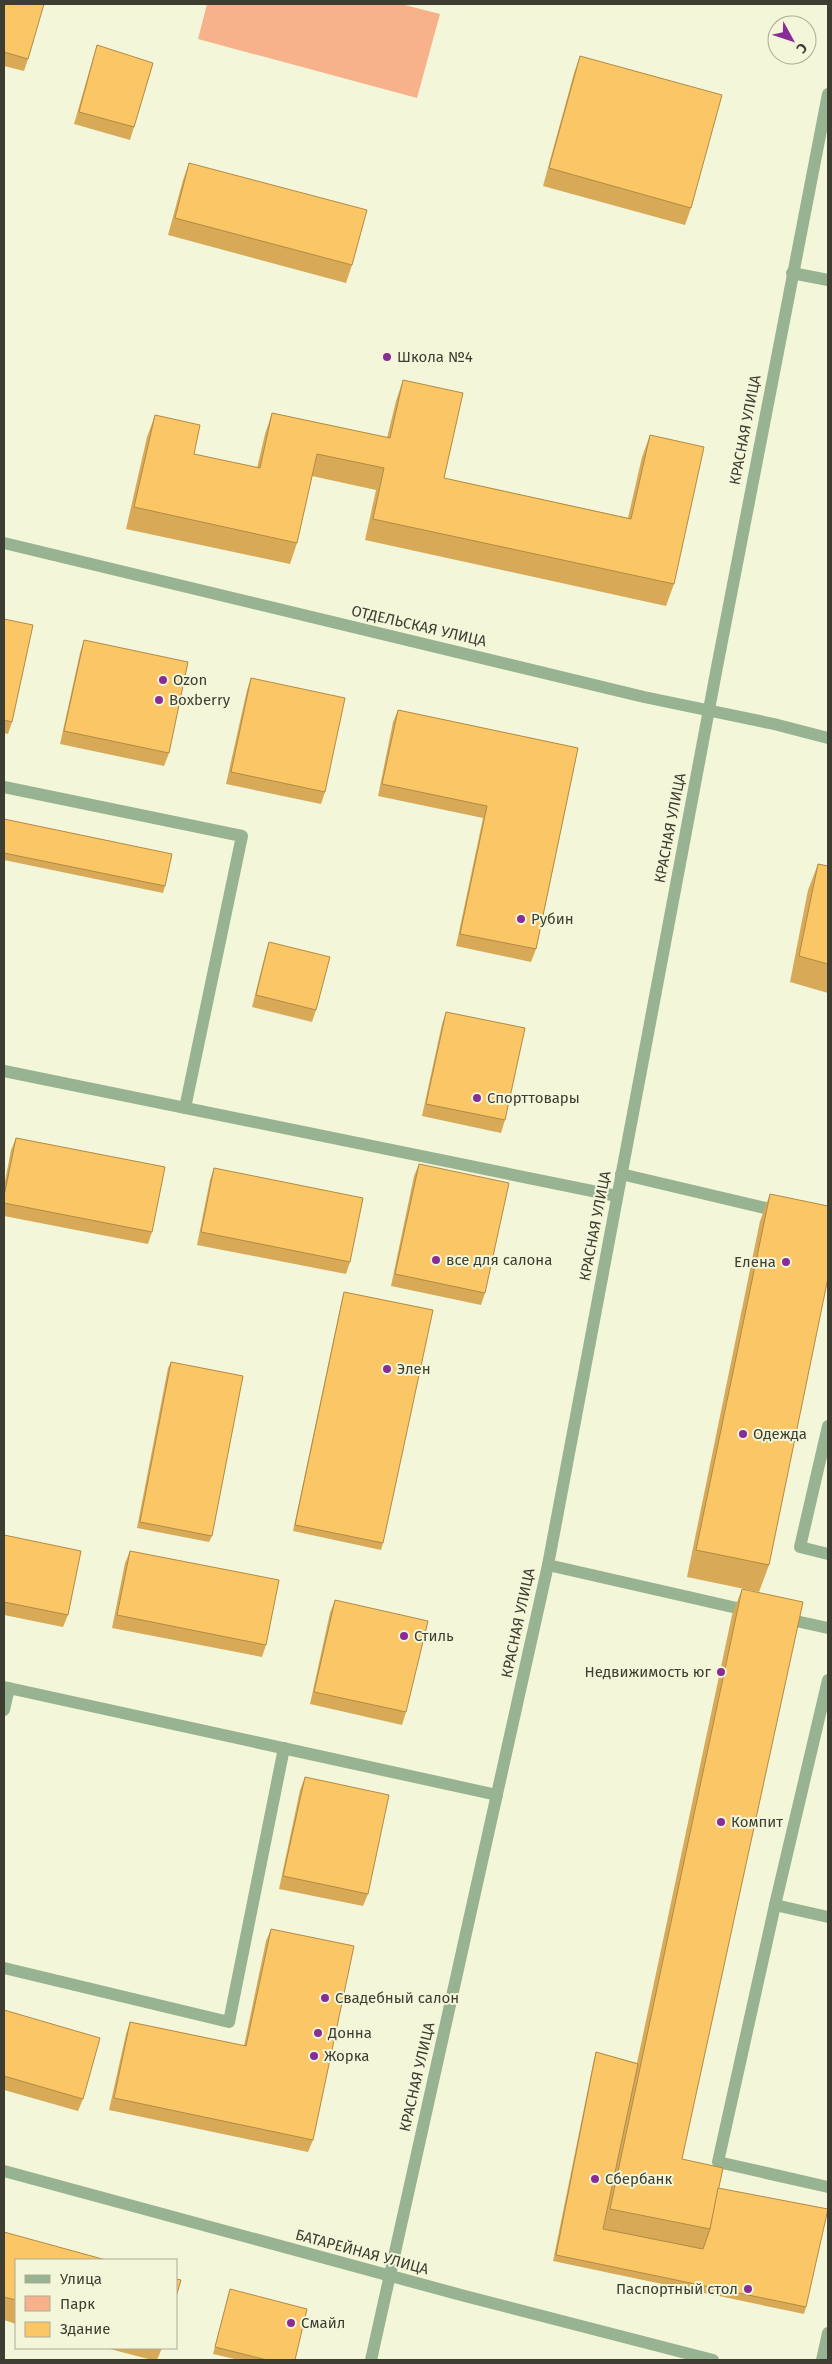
<svg xmlns="http://www.w3.org/2000/svg" width="832" height="2364" viewBox="0 0 832 2364" font-family="'Fira Sans',sans-serif">
<style>
.green{fill:#f8b28b}
.lines{fill:none;stroke-linecap:round;stroke-linejoin:round}
.service{stroke:#97b391;stroke-width:12}
.minor{stroke:#97b391;stroke-width:12}
.tertiary{stroke:#97b391;stroke-width:12}
.wall{fill:#d8aa57}
.building{fill:#fbc665;stroke:#b08b47}
.poi-dot{fill:#882c97;stroke:#f4f6d9;stroke-width:2}
.labels{text-anchor:middle;stroke-width:4;stroke-linejoin:round;paint-order:stroke}
.poi-label{font-size:15px;fill:#3d3d32;stroke:#f4f6d9;text-anchor:start}
.street-label{font-size:15px;fill:#3d3d32;stroke:#f4f6d9}
</style>
<rect width="100%" height="100%" fill="#f4f6d9"/>
<polygon class="green" points="207,4 401,4 440,14 417,98 198,39"/>
<g class="lines">
<g class="service">
<polyline points="792,273 828,280"/>
<polyline points="4,787 242,836 185,1108"/>
<polyline points="4,1071 617,1196"/>
<polyline points="621,1174 782,1212"/>
<polyline points="828,1426 800,1547 828,1554"/>
<polyline points="548,1565 750,1611"/>
<polyline points="782,1618 828,1628"/>
<polyline points="4,1687 497,1795"/>
<polyline points="4,1710 9,1688"/>
<polyline points="775,1905 828,1680"/>
<polyline points="828,1917 775,1905 718,2162 828,2187"/>
<polyline points="4,1968 229,2022 284,1748"/>
<polyline points="822,2360 828,2333"/>
</g>
<polyline class="minor" points="371,2360 548,1565 717,667 828,94"/>
<g class="tertiary">
<polyline points="4,543 644,697 774,724 828,738"/>
<polyline points="4,2171 461,2295 713,2360"/>
</g>
</g>
<g class="wall">
<polygon points="4,4 28,59 24,71 4,66"/>
<polygon points="97,45 134,127 130,140 74,124 93,58"/>
<polygon points="580,56 691,208 685,225 543,186 574,73"/>
<polygon points="189,163 352,265 346,283 168,235 183,180"/>
<polygon points="403,380 444,478 628,518 642,457 650,435 674,584 666,606 365,540 376,490 312,476 297,543 290,564 126,529 147,437 155,415 194,454 257,468 265,434 272,413 387,438 396,401"/>
<polygon points="4,619 12,722 8,734 4,733"/>
<polygon points="84,640 169,753 164,766 60,744 80,653"/>
<polygon points="251,678 325,792 321,804 226,784 247,690"/>
<polygon points="398,710 578,748 536,949 531,962 456,946 483,818 378,796 393,722"/>
<polygon points="4,819 165,886 163,893 4,860"/>
<polygon points="818,864 828,866 828,993 790,982 808,890"/>
<polygon points="269,942 316,1010 312,1022 252,1007 265,955"/>
<polygon points="446,1012 505,1120 501,1133 422,1116 442,1024"/>
<polygon points="16,1138 152,1232 148,1244 4,1216 4,1187 11,1150"/>
<polygon points="419,1164 485,1293 481,1305 391,1286 414,1176"/>
<polygon points="214,1168 350,1262 346,1274 197,1245 210,1180"/>
<polygon points="770,1194 769,1565 759,1592 687,1577 760,1221"/>
<polygon points="344,1292 383,1543 381,1550 293,1531 342,1299"/>
<polygon points="171,1362 212,1536 209,1542 137,1528 168,1368"/>
<polygon points="4,1535 68,1615 63,1627 4,1615"/>
<polygon points="130,1551 266,1645 262,1657 112,1628 125,1563"/>
<polygon points="742,1589 682,2159 718,2188 806,2307 804,2314 553,2261 594,2059 596,2052 637,2063 732,1615"/>
<polygon points="335,1600 406,1712 402,1725 310,1704 330,1613"/>
<polygon points="305,1777 368,1894 363,1906 279,1889 300,1790"/>
<polygon points="271,1929 313,2140 308,2152 109,2110 126,2034 130,2022 244,2046 266,1941"/>
<polygon points="4,2010 83,2099 78,2111 4,2090"/>
<polygon points="4,2232 16,2260 16,2324 4,2320"/>
<polygon points="230,2289 295,2360 239,2360 213,2354"/>
<polygon points="106,2348 162,2348 157,2360 152,2360"/>
</g>
<g class="building">
<polygon points="4,4 44,4 28,59 4,52"/>
<polygon points="97,45 153,63 134,127 79,112"/>
<polygon points="580,56 722,95 691,208 549,168"/>
<polygon points="189,163 367,210 352,265 175,218"/>
<polygon points="403,380 463,393 444,478 631,519 650,435 704,447 674,584 373,519 384,468 317,454 297,543 134,507 155,415 200,425 194,454 260,468 272,413 390,438"/>
<polygon points="4,619 33,625 12,722 4,720"/>
<polygon points="84,640 188,662 169,753 64,731"/>
<polygon points="251,678 345,698 325,792 231,772"/>
<polygon points="398,710 578,748 536,949 460,934 487,806 382,784"/>
<polygon points="4,819 172,854 165,886 4,853"/>
<polygon points="818,864 828,866 828,964 799,956"/>
<polygon points="269,942 330,957 316,1010 256,995"/>
<polygon points="446,1012 525,1028 505,1120 426,1104"/>
<polygon points="16,1138 165,1167 152,1232 4,1203 4,1196"/>
<polygon points="419,1164 509,1183 485,1293 395,1274"/>
<polygon points="214,1168 363,1198 350,1262 201,1232"/>
<polygon points="770,1194 828,1206 828,1278 769,1565 696,1550"/>
<polygon points="344,1292 433,1310 383,1543 295,1525"/>
<polygon points="171,1362 243,1376 212,1536 140,1522"/>
<polygon points="4,1535 81,1551 68,1615 4,1602"/>
<polygon points="130,1551 279,1580 266,1645 117,1615"/>
<polygon points="742,1589 803,1602 682,2159 723,2168 710,2229 610,2209"/>
<polygon points="335,1600 428,1621 406,1712 314,1692"/>
<polygon points="305,1777 389,1795 368,1894 283,1876"/>
<polygon points="271,1929 354,1946 313,2140 114,2098 130,2022 246,2046"/>
<polygon points="4,2010 100,2038 83,2099 4,2076"/>
<polygon points="596,2052 638,2064 603,2229 703,2249 710,2229 718,2188 828,2209 806,2307 556,2255"/>
<polygon points="4,2232 106,2260 16,2260 16,2300 4,2297"/>
<polygon points="176,2279 181,2280 176,2297"/>
<polygon points="230,2289 307,2309 295,2360 267,2360 215,2347"/>
</g>
<g class="poi-dot">
<circle cx="387" cy="357" r="5"/>
<circle cx="163" cy="680" r="5"/>
<circle cx="159" cy="700" r="5"/>
<circle cx="521" cy="919" r="5"/>
<circle cx="477" cy="1098" r="5"/>
<circle cx="436" cy="1260" r="5"/>
<circle cx="786" cy="1262" r="5"/>
<circle cx="387" cy="1369" r="5"/>
<circle cx="743" cy="1434" r="5"/>
<circle cx="404" cy="1636" r="5"/>
<circle cx="721" cy="1672" r="5"/>
<circle cx="721" cy="1822" r="5"/>
<circle cx="325" cy="1998" r="5"/>
<circle cx="318" cy="2033" r="5"/>
<circle cx="314" cy="2056" r="5"/>
<circle cx="595" cy="2179" r="5"/>
<circle cx="748" cy="2289" r="5"/>
<circle cx="291" cy="2323" r="5"/>
</g>
<g class="labels">
<g class="poi-label">
<text x="397" y="362">Школа №4</text>
<text x="173" y="685">Ozon</text>
<text x="169" y="705">Boxberry</text>
<text x="531" y="924">Рубин</text>
<text x="487" y="1103">Спорттовары</text>
<text x="446" y="1265">все для салона</text>
<text x="776" y="1267" text-anchor="end">Елена</text>
<text x="397" y="1374">Элен</text>
<text x="753" y="1439">Одежда</text>
<text x="414" y="1641">Стиль</text>
<text x="711" y="1677" text-anchor="end">Недвижимость юг</text>
<text x="731" y="1827">Компит</text>
<text x="335" y="2003">Свадебный салон</text>
<text x="328" y="2038">Донна</text>
<text x="324" y="2061">Жорка</text>
<text x="605" y="2184">Сбербанк</text>
<text x="738" y="2294" text-anchor="end">Паспортный стол</text>
<text x="301" y="2328">Смайл</text>
</g>
<g class="street-label">
<text transform="translate(745 430) rotate(-79)" y="5">КРАСНАЯ УЛИЦА</text>
<text transform="translate(419 626) rotate(13)" y="5">ОТДЕЛЬСКАЯ УЛИЦА</text>
<text transform="translate(670 828) rotate(-79)" y="5">КРАСНАЯ УЛИЦА</text>
<text transform="translate(595 1226) rotate(-79)" y="5">КРАСНАЯ УЛИЦА</text>
<text transform="translate(518 1623) rotate(-78)" y="5">КРАСНАЯ УЛИЦА</text>
<text transform="translate(417 2077) rotate(-77)" y="5">КРАСНАЯ УЛИЦА</text>
<text transform="translate(362 2252) rotate(15)" y="5">БАТАРЕЙНАЯ УЛИЦА</text>
</g>
</g>
<rect width="832" height="2364" fill="none" stroke="#3d3d32" stroke-width="10"/>
<rect x="15" y="2259" width="162" height="90" fill="#f4f6d9" stroke="#abac96"/>
<rect x="25" y="2275" width="25" height="8" fill="#97b391" stroke="#abac96"/>
<text x="60" y="2284" font-size="15" fill="#3d3d32">Улица</text>
<rect x="25" y="2296" width="25" height="15" fill="#f8b28b" stroke="#abac96"/>
<text x="60" y="2309" font-size="15" fill="#3d3d32">Парк</text>
<rect x="25" y="2322" width="25" height="15" fill="#fbc665" stroke="#abac96"/>
<text x="60" y="2334" font-size="15" fill="#3d3d32">Здание</text>
<g transform="translate(792 40) rotate(130)"><circle r="24" fill="#f4f6d9" stroke="#abac96"/>
<path d="M0-4L9 19L0 12L-9 19Z" fill="#882c97"/>
<text y="-8" font-size="14" font-weight="bold" text-anchor="middle" fill="#3d3d32">С</text>
</g>
</svg>
